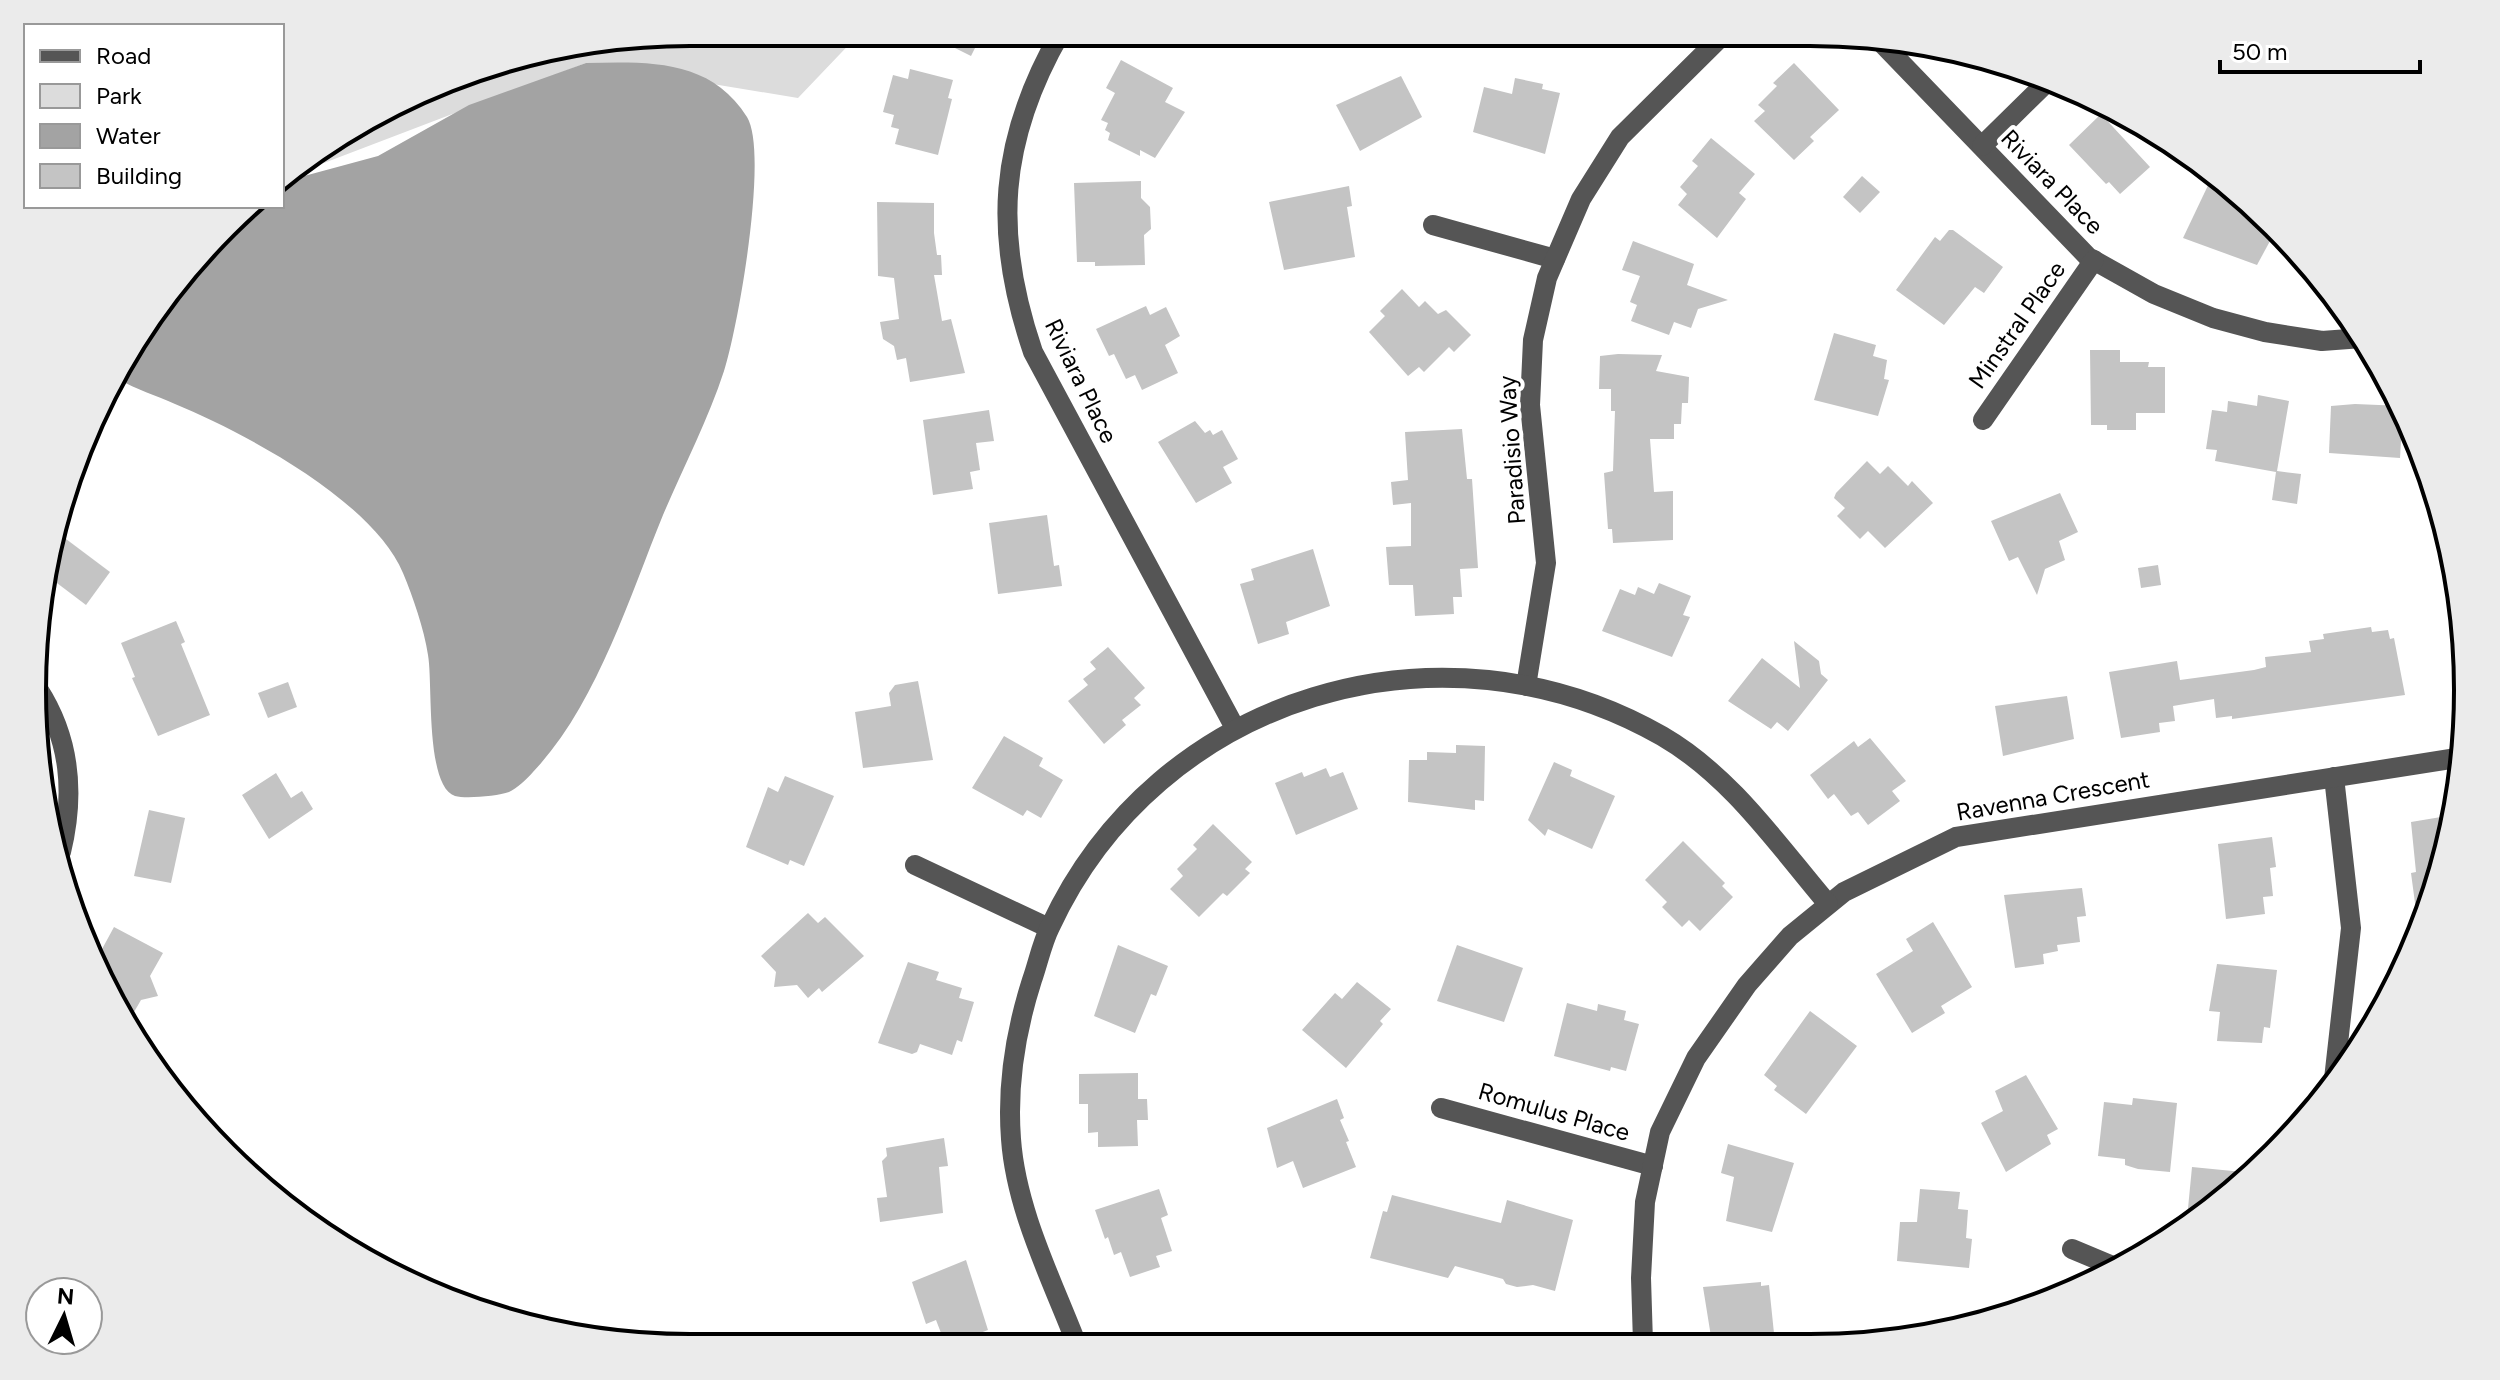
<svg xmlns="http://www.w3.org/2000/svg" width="2500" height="1380" viewBox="0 0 2500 1380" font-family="Figtree,sans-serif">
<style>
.green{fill:#dcdcdc}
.water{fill:#a3a3a3}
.building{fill:#c4c4c4}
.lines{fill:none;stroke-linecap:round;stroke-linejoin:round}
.minor{stroke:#555;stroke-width:20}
.labels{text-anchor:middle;stroke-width:8;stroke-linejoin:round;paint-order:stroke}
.street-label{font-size:24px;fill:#000;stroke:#fff}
.rim{fill:none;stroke:#000;stroke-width:4}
</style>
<rect width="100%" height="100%" fill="#fff"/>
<polygon class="green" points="690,32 861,32 798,98 586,63 282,179 290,168 479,67"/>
<path class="water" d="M586,63C647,62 710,58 747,117C769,153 738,328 724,371C708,420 683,468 663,515C629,598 596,706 533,772C528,778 516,789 509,792C498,796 466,799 455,796C425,786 433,683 428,655C424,629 413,597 403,573C373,501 245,433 175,404C155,395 137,390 118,379L143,324L254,206H282V182L378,156L469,105Z"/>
<g class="building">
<polygon points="923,32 983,32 971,56"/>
<polygon points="1121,60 1173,88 1165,102 1185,112 1155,158 1140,150 1140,156 1108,140 1110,133 1105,130 1108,123 1101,120 1115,93 1106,88"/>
<polygon points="1794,63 1839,110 1810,137 1814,141 1794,160 1754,121 1765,111 1758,105 1777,86 1773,83"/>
<polygon points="910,69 953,80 948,98 952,99 938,155 895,144 899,129 891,127 894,115 883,112 893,75 908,79"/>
<polygon points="1401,76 1422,117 1360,151 1336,105"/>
<polygon points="1515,78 1543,84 1542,89 1560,93 1545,154 1473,132 1484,87 1512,94"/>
<polygon points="2101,114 2150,167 2120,194 2109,182 2106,184 2069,145"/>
<polygon points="1711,138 1755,174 1739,193 1746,199 1717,238 1678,205 1687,194 1680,187 1698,166 1692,161"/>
<polygon points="1862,176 1880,192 1860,213 1843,197"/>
<polygon points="2212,177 2244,196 2276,230 2257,265 2183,238"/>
<polygon points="1141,181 1141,198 1150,207 1151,229 1144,235 1145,265 1095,266 1095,262 1077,262 1074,183"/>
<polygon points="1349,186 1352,206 1347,207 1355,257 1284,270 1269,202"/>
<polygon points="877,202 934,203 934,233 937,255 941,255 942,275 934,275 942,321 951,319 965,373 910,382 906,358 897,360 894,346 883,339 880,322 899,319 894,278 878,276"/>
<polygon points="1949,230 1953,230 2003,267 1984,293 1975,287 1944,325 1896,290 1935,237 1940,241"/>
<polygon points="1633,241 1694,264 1687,285 1728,300 1698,309 1691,328 1674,322 1669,335 1631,321 1637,305 1630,302 1640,276 1622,270"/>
<polygon points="1402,289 1419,307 1425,301 1438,314 1446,310 1471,335 1454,352 1449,347 1424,372 1419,367 1408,376 1369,332 1385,316 1380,311"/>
<polygon points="1146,306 1150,315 1166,307 1180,336 1165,345 1178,373 1142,390 1135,375 1126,379 1114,354 1109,356 1096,329"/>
<polygon points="1834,333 1876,345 1873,356 1887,360 1884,379 1889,380 1878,416 1814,400"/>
<polygon points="2090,350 2120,350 2120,362 2149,362 2148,367 2165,367 2165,413 2136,413 2136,430 2107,430 2107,425 2091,425"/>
<polygon points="1618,354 1662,355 1656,371 1689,377 1688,403 1682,403 1681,424 1674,424 1674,439 1650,439 1654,492 1673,491 1673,540 1613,543 1612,529 1608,529 1604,473 1613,471 1615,411 1611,411 1611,389 1599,389 1600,356"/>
<polygon points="2258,395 2289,401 2277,471 2301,474 2297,504 2272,500 2276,472 2215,461 2217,450 2206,449 2212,410 2227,412 2228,401 2257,406"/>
<polygon points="2355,404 2403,406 2400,458 2329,453 2331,406"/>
<polygon points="989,410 994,441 976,443 980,470 970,472 973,489 933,495 923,420"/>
<polygon points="1195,421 1205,433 1210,430 1213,435 1222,430 1238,459 1223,467 1232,483 1196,503 1158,442"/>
<polygon points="1462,429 1467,479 1472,479 1478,568 1460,569 1462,597 1453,597 1454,614 1415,616 1413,585 1389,585 1386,547 1411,546 1411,503 1393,505 1391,482 1408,480 1405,432"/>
<polygon points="1867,461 1880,474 1888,466 1908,486 1912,481 1933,503 1885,548 1868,531 1860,539 1837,516 1845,508 1834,498 1836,493"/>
<polygon points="2060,493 2078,532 2059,541 2065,560 2045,569 2037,595 2018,557 2009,561 1991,521"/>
<polygon points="1047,515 1054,566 1059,565 1062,586 998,594 989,523"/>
<polygon points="54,530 110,572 86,605 49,577"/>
<polygon points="1313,549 1330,606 1286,622 1289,634 1258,644 1240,584 1254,580 1251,569"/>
<polygon points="2158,565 2161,585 2141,588 2138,568"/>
<polygon points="1659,583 1691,596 1683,615 1690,617 1672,657 1602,631 1620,589 1635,595 1638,587 1654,594"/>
<polygon points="176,621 185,642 181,644 210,715 158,736 132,678 135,677 121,643"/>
<polygon points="2371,627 2372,632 2388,630 2390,639 2394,638 2405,695 2232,719 2232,716 2216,718 2214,699 2173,706 2175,721 2159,723 2160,732 2121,738 2109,672 2177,661 2180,680 2254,670 2266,667 2265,657 2311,652 2309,641 2324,639 2323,634"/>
<polygon points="1794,641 1819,661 1821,674 1828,680 1788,731 1777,722 1771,729 1728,701 1762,658 1800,688"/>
<polygon points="1108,647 1145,688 1134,698 1141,705 1122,720 1126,725 1104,744 1068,701 1088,685 1083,679 1096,669 1090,662"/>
<polygon points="918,681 933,760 863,768 855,712 891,706 889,693 895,685"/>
<polygon points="288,682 297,707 268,718 258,693"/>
<polygon points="2067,696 2074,739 2003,756 1995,706"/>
<polygon points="1004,736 1043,758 1039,766 1063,780 1041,818 1027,810 1023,816 972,788"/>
<polygon points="1870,738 1906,781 1892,791 1900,801 1868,825 1858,812 1851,816 1834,794 1828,799 1810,775 1854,741 1858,747"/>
<polygon points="1456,745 1485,746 1484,801 1475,800 1475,810 1408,802 1409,760 1427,760 1427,752 1456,753"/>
<polygon points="1554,762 1572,770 1570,776 1615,796 1592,849 1548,829 1545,836 1528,820"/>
<polygon points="1326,768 1330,777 1343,772 1358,809 1296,835 1275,783 1302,772 1304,777"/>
<polygon points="276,773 291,798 302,791 313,809 269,839 242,795"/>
<polygon points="785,776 834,796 804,866 790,860 788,865 746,847 768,787 778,792"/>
<polygon points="149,810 185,818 171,883 134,876"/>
<polygon points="2453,815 2433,902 2419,933 2411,873 2416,872 2411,822"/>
<polygon points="1213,824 1252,862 1245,869 1250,873 1227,896 1223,893 1199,917 1170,889 1183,876 1177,869 1197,849 1193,845"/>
<polygon points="2272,837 2276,867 2270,868 2273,896 2263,897 2265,914 2226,919 2218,844"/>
<polygon points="1683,841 1725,883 1722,886 1733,897 1700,931 1689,920 1682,927 1662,907 1667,902 1645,880"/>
<polygon points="2082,888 2086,916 2077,917 2080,942 2057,945 2058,951 2043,954 2044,964 2015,968 2004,895"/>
<polygon points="808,913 818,923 825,917 864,956 822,992 819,988 808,998 797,985 774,987 776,972 761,956"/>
<polygon points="1933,922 1972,987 1941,1006 1945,1013 1912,1033 1876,974 1913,951 1906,939"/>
<polygon points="114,927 163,953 150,976 158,996 141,1000 134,1012 122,1006 95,962"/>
<polygon points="1118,945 1168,966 1156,996 1151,994 1135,1033 1094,1016"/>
<polygon points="1457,945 1523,968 1504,1022 1437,1001"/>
<polygon points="908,962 939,972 936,980 962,988 959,998 974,1002 962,1042 957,1040 952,1055 920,1044 917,1052 912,1054 878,1043"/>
<polygon points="2217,964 2277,970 2270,1028 2264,1027 2262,1043 2217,1041 2220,1012 2209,1011"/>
<polygon points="1357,982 1391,1009 1380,1021 1383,1024 1346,1068 1302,1030 1335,993 1342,999"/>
<polygon points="1567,1003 1597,1011 1598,1004 1626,1011 1624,1020 1639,1024 1626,1071 1611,1067 1610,1071 1554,1056"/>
<polygon points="1810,1011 1857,1046 1806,1114 1774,1090 1777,1086 1764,1075"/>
<polygon points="1138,1073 1138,1099 1147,1099 1148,1120 1137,1120 1138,1146 1098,1147 1098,1132 1088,1133 1088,1104 1079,1104 1079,1074"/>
<polygon points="2026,1075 2058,1129 2047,1135 2051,1144 2006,1172 1981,1123 2003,1111 1995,1091"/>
<polygon points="2133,1098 2177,1103 2170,1172 2138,1169 2125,1165 2125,1159 2098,1156 2104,1102 2132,1105"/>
<polygon points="1337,1099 1344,1118 1340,1120 1349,1141 1346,1142 1356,1167 1303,1188 1293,1161 1277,1168 1267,1128"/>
<polygon points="944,1138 948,1166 939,1167 943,1213 880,1222 877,1198 887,1197 882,1161 887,1156 886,1148"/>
<polygon points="1728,1144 1794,1163 1772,1232 1726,1221 1734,1177 1721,1173"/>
<polygon points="2192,1167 2253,1173 2186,1229"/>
<polygon points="1159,1189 1168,1215 1161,1218 1172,1251 1156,1256 1160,1267 1130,1277 1121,1252 1114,1255 1108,1237 1105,1239 1095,1210"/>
<polygon points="1920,1189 1960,1192 1958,1209 1968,1210 1966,1238 1972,1239 1969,1268 1897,1261 1900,1222 1917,1222"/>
<polygon points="1392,1195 1501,1223 1507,1200 1573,1220 1555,1291 1533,1285 1517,1287 1506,1284 1503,1279 1455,1266 1448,1278 1370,1258 1383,1211 1387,1212"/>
<polygon points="966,1260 988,1330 946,1346 936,1320 926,1324 912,1282"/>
<polygon points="1761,1282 1761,1286 1769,1285 1775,1343 1712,1343 1703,1287"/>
</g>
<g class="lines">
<g class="minor">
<path d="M1061,32C998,141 993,235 1033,352L1235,728"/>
<polyline points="1876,37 2088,257 2154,294 2213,318 2265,332 2322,341 2362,338"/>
<polyline points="1982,146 2047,82"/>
<polyline points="1433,225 1555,259"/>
<polyline points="1983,420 2094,260"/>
<polyline points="1526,686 1546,563 1530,405 1533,340 1547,278 1581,199 1620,137 1725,33"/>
<path d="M38,689C71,740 75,794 61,852"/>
<polyline points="2334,777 2351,928 2334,1079"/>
<polyline points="915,865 1049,928"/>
<polyline points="1441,1108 1653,1166"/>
<polyline points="2072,1249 2115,1267"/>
<polyline points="1643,1343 1641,1278 1645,1202 1660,1132 1696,1058 1747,985 1790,936 1844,892 1956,837 2463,757"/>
<path d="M1077,1345C1052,1280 1016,1210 1011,1139C1007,1086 1016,1030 1032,980C1038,963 1042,943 1050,927C1157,695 1441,610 1662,736C1731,776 1777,844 1828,904"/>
</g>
</g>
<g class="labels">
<g class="street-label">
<text transform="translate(2052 182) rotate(46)" y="8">Riviara Place</text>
<text transform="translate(2017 325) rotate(-55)" y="8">Minstral Place</text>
<text transform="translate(1081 381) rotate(64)" y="8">Riviara Place</text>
<text transform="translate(1512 450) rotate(-94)" y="8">Paradisio Way</text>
<text transform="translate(2053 796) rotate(-10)" y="8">Ravenna Crescent</text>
<text transform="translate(1554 1112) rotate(16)" y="8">Romulus Place</text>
</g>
</g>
<path d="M0 0H2500V1380H0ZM690 46H1810A644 644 0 0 1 2454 690V690A644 644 0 0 1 1810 1334H690A644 644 0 0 1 46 690V690A644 644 0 0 1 690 46Z" fill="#ebebeb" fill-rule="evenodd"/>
<path class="rim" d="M690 46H1810A644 644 0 0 1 2454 690V690A644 644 0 0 1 1810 1334H690A644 644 0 0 1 46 690V690A644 644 0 0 1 690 46Z"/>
<rect x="24" y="24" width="260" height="184" fill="#ffffff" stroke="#999999" stroke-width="2"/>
<rect x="40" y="50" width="40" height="12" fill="#555555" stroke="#999999" stroke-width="2"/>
<text x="96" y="64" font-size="24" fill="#000000">Road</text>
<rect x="40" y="84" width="40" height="24" fill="#dcdcdc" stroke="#999999" stroke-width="2"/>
<text x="96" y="104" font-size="24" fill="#000000">Park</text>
<rect x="40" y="124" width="40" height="24" fill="#a3a3a3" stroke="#999999" stroke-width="2"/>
<text x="96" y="144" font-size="24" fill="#000000">Water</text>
<rect x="40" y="164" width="40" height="24" fill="#c4c4c4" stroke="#999999" stroke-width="2"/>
<text x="96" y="184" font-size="24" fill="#000000">Building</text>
<g transform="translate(64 1316) rotate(5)"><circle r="38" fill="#ffffff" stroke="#999999" stroke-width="2"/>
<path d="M0-6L14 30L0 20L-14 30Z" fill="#000000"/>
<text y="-12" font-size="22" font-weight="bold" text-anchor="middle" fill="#000000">N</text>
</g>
<path d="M2220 60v12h200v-12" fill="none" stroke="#000000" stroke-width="4"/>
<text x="2232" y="60" font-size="24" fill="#000000" stroke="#ffffff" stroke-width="6" paint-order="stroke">50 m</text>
</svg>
